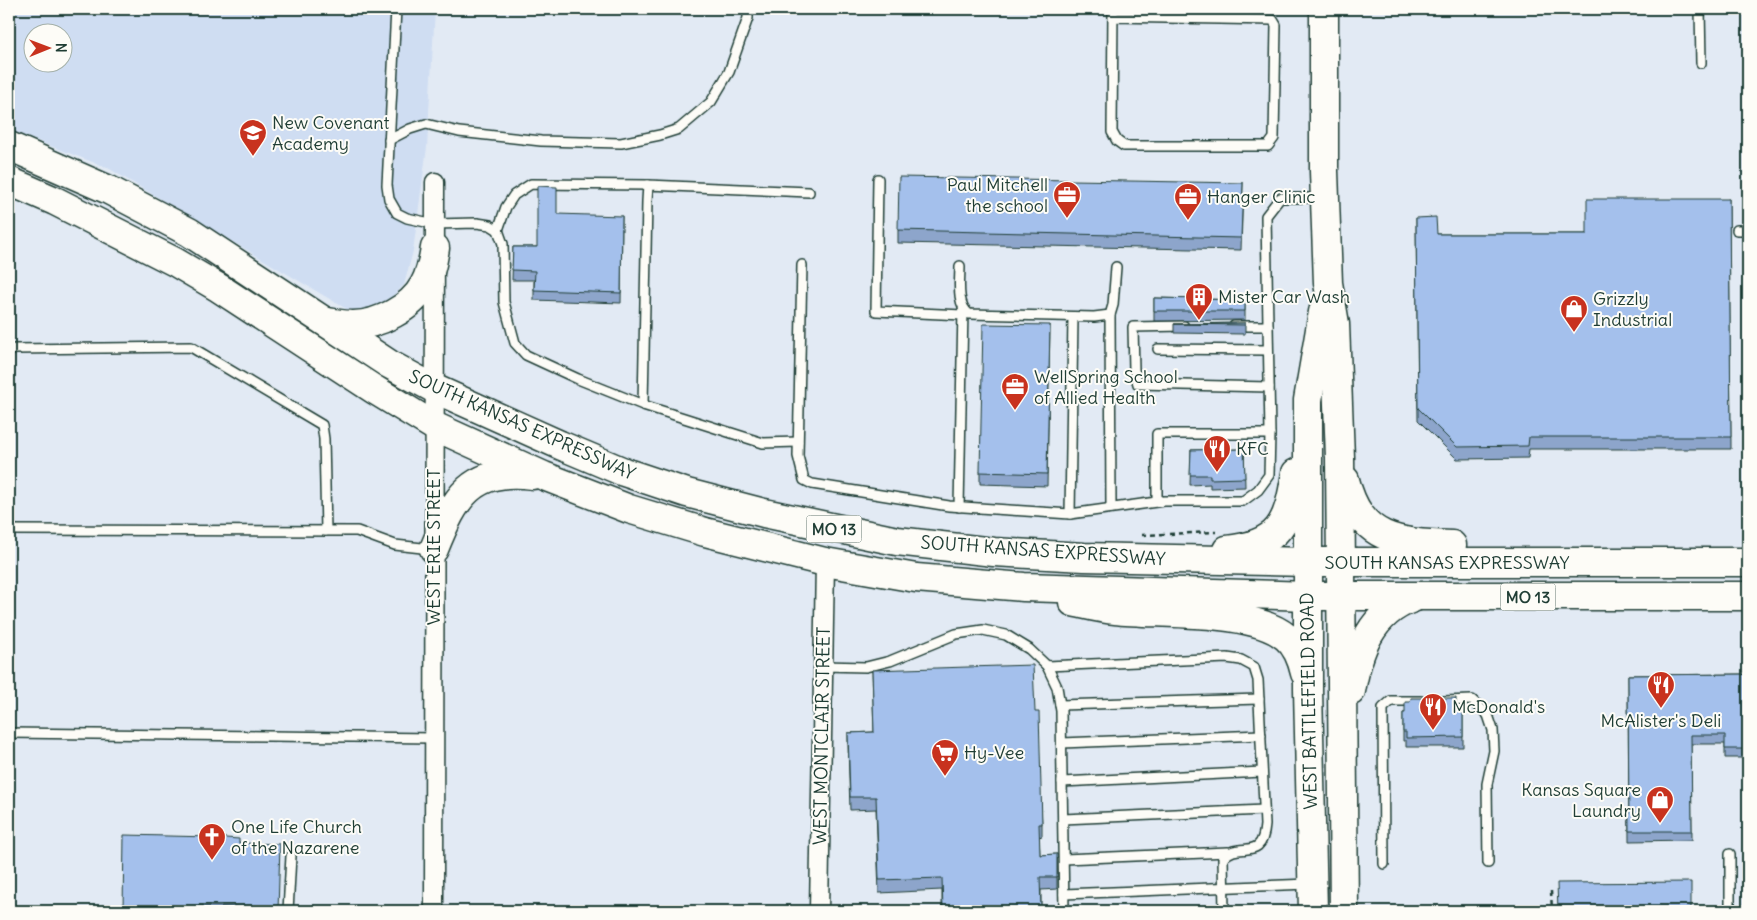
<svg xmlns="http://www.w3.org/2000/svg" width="1757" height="920" viewBox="0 0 1757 920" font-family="Delius,sans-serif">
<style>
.built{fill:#cfddf2;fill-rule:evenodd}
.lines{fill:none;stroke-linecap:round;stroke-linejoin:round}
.service-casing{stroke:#1f3d34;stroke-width:12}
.minor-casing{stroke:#1f3d34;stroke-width:21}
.primary-casing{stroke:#1f3d34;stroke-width:31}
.path{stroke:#1f3d34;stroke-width:2.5;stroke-dasharray:5 4;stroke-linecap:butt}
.service{stroke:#fdfcf7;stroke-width:9}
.minor{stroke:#fdfcf7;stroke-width:18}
.primary{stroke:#fdfcf7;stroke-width:28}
.wall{fill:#8da5cb;stroke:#1f3d34}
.building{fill:#a4c0ec;stroke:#1f3d34}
.labels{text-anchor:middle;stroke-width:4;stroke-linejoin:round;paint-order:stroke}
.shield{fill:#fdfcf7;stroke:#62766e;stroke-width:1}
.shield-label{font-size:16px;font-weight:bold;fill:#1f3d34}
.poi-label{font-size:18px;fill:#1f3d34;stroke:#fdfcf7;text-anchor:start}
.street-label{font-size:18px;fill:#1f3d34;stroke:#fdfcf7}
</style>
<rect width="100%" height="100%" fill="#e2eaf4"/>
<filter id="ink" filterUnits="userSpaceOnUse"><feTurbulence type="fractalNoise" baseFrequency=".02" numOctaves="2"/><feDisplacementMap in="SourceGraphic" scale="10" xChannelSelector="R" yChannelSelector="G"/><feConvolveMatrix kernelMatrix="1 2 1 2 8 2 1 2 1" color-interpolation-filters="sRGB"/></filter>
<g filter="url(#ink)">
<path class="built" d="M9,9H435L427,147L413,251L404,285L381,307L350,311L108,168L9,130ZM32,32H62V62H32Z"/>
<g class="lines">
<defs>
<g id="service">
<polyline points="396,9 387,185 389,199 397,213 407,218 435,224 477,223 490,225 498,230 503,244 504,302 515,343 526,355 578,379 643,405"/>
<polyline points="1700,9 1701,63"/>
<polyline points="1113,17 1273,20 1276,25 1274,138 1268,146 1124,146 1117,141 1112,132 1113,9"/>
<polyline points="389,140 410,129 426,124 459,132 541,141 621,143 660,135 679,129 711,102 729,72 748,18 748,9"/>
<polyline points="878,179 876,311 963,315"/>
<polyline points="498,230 506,207 514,195 531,184 648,185"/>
<polyline points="1737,230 1748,230"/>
<polyline points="802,265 798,456 804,480 812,484 949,506 1070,514 1164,501 1243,501 1258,490 1269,475 1270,434 1266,216 1280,198 1322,198"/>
<path d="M960,266C960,281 956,304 969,314L1094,317L1110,315L1113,305L1116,267"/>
<polyline points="1110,315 1111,508"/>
<polyline points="1184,326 1133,327 1134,370 1138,384 1269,387"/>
<polyline points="1234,326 1268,326"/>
<polyline points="1158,349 1268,350"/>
<polyline points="9,352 14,349 191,347 322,425 324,439 326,531"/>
<polyline points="798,442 763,443 643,405 647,201 648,185 809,192"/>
<polyline points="1157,502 1157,434 1270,434"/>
<polyline points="959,507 963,310"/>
<polyline points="1070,514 1073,317"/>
<polyline points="9,530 357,531 395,545 431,549"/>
<polyline points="823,666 866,667 890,661 956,634 983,630 1006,635 1029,649 1047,666 1057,687 1061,711 1064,911"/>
<path d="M1047,666L1227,658L1241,660L1254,667L1258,680L1265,825C1262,864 1239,839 1223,858L1224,911"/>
<polyline points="1444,701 1472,700 1488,715 1493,730 1494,751 1487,784 1488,863"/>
<polyline points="1060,705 1259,699"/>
<polyline points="9,733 434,738"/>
<polyline points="1062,743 1261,735"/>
<polyline points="1062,782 1262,772"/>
<polyline points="1063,819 1264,810"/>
<polyline points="1064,859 1228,852"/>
<polyline points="1384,864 1383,708 1391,701 1421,701"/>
<polyline points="1064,894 1309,884"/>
<polyline points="288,911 291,856"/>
<polyline points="1730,911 1730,854"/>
</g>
<g id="minor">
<polyline points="434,911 435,182"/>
<polyline points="819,911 825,562"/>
</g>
<g id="primary">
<polyline points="1324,9 1324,171 1328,283 1335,324 1340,458 1344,911"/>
<polyline points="9,146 109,190 189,232 389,364 433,388 560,445 624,472 687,493 764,513 897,541 994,552 1084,557 1308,562 1748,562"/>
<polyline points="9,181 55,201 175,262 219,288 375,390 434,426 544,476 629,509 705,532 825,562 916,578 1024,587 1308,596 1748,596"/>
<path d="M326,322C335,323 344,325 353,325C378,325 412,308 424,285C431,273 433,260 435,248"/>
<path d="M1345,480C1360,541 1398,543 1452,545"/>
<path d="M434,549C455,497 471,467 533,475"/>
<path d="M1227,550C1281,544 1288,523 1296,473"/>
<path d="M1073,602C1087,605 1101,609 1115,610C1159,615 1251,608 1286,637C1297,646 1302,660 1305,673"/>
<path d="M1351,691C1358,650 1371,613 1413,598"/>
<polyline points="1313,911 1308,689 1308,400 1323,312"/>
</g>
</defs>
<use href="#service" class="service-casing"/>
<use href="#minor" class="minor-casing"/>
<use href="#primary" class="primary-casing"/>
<g class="path">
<polyline points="1142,535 1216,532"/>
<polyline points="1551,891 1552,911"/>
</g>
<use href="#service" class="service"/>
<use href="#minor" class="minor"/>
<use href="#primary" class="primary"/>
</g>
<g class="wall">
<polygon points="1243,183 1241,250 898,243 898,230"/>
<polygon points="1729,199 1731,449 1529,449 1528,458 1457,459 1418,420 1416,218 1437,234 1587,234"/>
<polygon points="622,216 621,303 534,300 534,280 512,280 513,247 537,247"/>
<polygon points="1154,298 1245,300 1245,320 1154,321"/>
<polygon points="1245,323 1245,334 1174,333 1174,324"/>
<polygon points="1050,325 1047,486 980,484 980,472"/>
<polygon points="1244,449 1245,487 1210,488 1210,484 1190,485 1191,450"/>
<polygon points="872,670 1035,712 1042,824 1042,836 1039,837 1040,855 1057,854 1057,889 1041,890 1041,911 942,911 942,890 879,893 876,809 850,810 848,746 848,733 874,732"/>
<polygon points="1748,674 1748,758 1725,758 1725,744 1691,744 1692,840 1629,841 1628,675"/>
<polygon points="1463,709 1463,747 1406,747 1406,741 1403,741 1403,713"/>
<polygon points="239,843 278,911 123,911"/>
</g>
<g class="building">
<polygon points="899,177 1243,183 1241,238 898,230"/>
<polygon points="537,186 557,187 557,214 622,216 621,293 534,290 535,271 512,270 513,247 537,247"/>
<polygon points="1587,199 1729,199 1731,437 1529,437 1528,446 1457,447 1418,408 1416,218 1436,217 1437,234 1587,234"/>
<polygon points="1154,298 1245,300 1245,311 1154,311"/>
<polygon points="1245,323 1245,325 1174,324"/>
<polygon points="983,324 1050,325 1047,474 980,472"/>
<polygon points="1244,449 1245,478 1210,479 1210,475 1190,475 1191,450"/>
<polygon points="1033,665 1035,712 1039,712 1042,824 1039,824 1040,855 1057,854 1057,877 1040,877 1041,910 943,911 942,878 879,880 876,797 850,797 848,733 874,732 872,670"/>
<polygon points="1748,674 1748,749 1725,749 1725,735 1691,735 1692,831 1629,831 1628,675"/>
<polygon points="1411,698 1456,698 1456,709 1463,709 1463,737 1406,738 1406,732 1403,732 1403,713 1405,713 1405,702 1410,702"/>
<polygon points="124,835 212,837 239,839 239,843 280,844 278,911 238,911 238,907 195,906 195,911 123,911"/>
<polygon points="1691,882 1691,911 1558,911 1557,883"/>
</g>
</g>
<defs>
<symbol id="school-pin" viewBox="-11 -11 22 30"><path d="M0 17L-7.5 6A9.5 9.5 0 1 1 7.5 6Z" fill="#c8321e" stroke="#fdfcf7"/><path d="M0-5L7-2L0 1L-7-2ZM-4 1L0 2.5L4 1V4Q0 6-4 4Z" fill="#fff"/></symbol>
<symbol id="office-pin" viewBox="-11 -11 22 30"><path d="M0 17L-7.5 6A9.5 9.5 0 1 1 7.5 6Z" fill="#c8321e" stroke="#fdfcf7"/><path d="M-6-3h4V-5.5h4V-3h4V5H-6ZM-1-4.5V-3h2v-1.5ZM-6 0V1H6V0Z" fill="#fff"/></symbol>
<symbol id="building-pin" viewBox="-11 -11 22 30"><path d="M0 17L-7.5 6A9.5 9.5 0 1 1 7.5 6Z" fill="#c8321e" stroke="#fdfcf7"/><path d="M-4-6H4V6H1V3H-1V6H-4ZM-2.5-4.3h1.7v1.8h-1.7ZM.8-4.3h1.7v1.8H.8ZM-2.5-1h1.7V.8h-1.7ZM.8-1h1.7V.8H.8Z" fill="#fff"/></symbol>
<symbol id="shop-pin" viewBox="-11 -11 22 30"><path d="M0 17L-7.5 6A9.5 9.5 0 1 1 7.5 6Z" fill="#c8321e" stroke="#fdfcf7"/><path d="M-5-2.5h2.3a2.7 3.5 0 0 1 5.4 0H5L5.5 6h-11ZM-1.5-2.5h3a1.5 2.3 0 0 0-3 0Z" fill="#fff"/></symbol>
<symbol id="restaurant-pin" viewBox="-11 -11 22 30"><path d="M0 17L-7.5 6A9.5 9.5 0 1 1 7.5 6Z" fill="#c8321e" stroke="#fdfcf7"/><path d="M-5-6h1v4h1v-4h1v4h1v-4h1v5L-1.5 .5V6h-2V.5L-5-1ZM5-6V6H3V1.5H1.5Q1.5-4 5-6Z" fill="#fff"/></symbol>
<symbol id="supermarket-pin" viewBox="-11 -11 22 30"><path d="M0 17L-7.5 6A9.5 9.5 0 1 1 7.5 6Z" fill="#c8321e" stroke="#fdfcf7"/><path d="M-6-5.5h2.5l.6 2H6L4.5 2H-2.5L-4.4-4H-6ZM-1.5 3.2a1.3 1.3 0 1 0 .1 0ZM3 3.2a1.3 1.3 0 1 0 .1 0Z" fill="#fff"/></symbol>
<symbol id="church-pin" viewBox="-11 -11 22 30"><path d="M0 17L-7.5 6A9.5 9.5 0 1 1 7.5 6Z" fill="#c8321e" stroke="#fdfcf7"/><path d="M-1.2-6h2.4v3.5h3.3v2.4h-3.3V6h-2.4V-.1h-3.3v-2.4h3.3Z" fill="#fff"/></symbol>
</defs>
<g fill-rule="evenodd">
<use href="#school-pin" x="237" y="117" width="32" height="43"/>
<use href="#office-pin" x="1051" y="179" width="32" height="43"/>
<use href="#office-pin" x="1172" y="181" width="32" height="43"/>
<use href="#building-pin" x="1183" y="281" width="32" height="43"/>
<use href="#shop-pin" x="1558" y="293" width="32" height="43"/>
<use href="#office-pin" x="999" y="371" width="32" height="43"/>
<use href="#restaurant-pin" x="1201" y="433" width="32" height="43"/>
<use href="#restaurant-pin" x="1645" y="669" width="32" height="43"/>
<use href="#restaurant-pin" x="1417" y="691" width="32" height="43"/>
<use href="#supermarket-pin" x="929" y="737" width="32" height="43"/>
<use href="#shop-pin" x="1644" y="784" width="32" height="43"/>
<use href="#church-pin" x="196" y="821" width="32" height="43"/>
</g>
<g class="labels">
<g class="shield">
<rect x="806.5" y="515.5" width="55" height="27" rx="4"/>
<rect x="1500.5" y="583.5" width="55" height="27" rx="4"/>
</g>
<g class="shield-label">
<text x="834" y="535">MO 13</text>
<text x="1528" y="603">MO 13</text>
</g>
<g class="poi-label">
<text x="272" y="129">New Covenant<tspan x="272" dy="21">Academy</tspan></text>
<text x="1048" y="191" text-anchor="end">Paul Mitchell<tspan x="1048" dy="21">the school</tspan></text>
<text x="1207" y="203">Hanger Clinic</text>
<text x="1218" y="303">Mister Car Wash</text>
<text x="1593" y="305">Grizzly<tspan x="1593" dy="21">Industrial</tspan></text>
<text x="1034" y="383">WellSpring School<tspan x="1034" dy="21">of Allied Health</tspan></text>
<text x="1236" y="455">KFC</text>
<text x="1452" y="713">McDonald's</text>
<text x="1661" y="727" text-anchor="middle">McAlister's Deli</text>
<text x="964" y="759">Hy-Vee</text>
<text x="1641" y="796" text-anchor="end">Kansas Square<tspan x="1641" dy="21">Laundry</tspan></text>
<text x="231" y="833">One Life Church<tspan x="231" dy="21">of the Nazarene</tspan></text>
</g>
<g class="street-label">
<text transform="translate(522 425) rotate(24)" y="6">SOUTH KANSAS EXPRESSWAY</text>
<text transform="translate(434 547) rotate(-90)" y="6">WEST ERIE STREET</text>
<text transform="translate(1043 551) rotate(4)" y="6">SOUTH KANSAS EXPRESSWAY</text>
<text x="1447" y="569">SOUTH KANSAS EXPRESSWAY</text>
<text transform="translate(1309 701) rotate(-91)" y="6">WEST BATTLEFIELD ROAD</text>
<text transform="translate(822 736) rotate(-89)" y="6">WEST MONTCLAIR STREET</text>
</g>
</g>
<rect width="1757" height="920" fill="none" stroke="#fdfcf7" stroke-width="30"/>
<rect x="15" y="15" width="1727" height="890" fill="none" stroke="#1f3d34" stroke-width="2" filter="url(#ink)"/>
<g transform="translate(48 48) rotate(89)"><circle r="24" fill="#fdfcf7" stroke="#a4b0a9"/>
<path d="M0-4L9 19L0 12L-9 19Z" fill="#c8321e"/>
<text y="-8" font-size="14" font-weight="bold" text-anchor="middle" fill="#1f3d34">N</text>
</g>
</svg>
